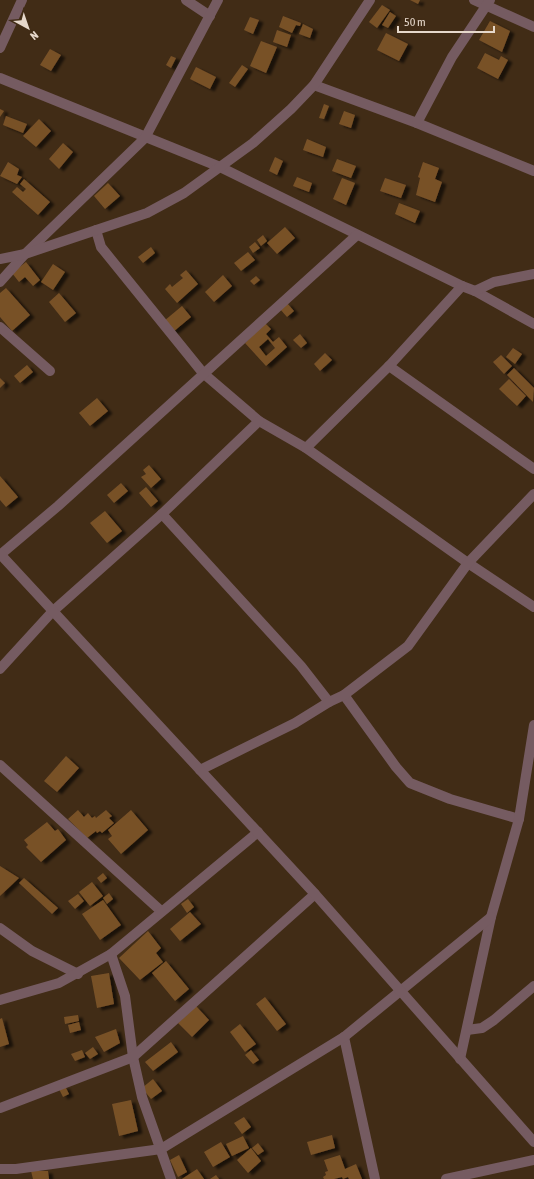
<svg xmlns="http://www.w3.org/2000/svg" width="534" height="1179" viewBox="0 0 534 1179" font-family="'Asap Condensed',sans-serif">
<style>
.building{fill:#785128;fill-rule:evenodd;filter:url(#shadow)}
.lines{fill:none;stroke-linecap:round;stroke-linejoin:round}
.minor{stroke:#755b61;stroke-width:10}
.tertiary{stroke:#755b61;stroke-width:10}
</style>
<defs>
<filter id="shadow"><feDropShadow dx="4.5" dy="2.5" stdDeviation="1" flood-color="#0009"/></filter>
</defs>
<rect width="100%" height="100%" fill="#412c16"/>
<g class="building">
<polygon points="410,0 420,0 418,4"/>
<polygon points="382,5 390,10 377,28 369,22"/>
<polygon points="390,12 396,16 388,28 382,25"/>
<polygon points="283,16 301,23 300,26 296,25 292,33 279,27"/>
<polygon points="250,17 259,20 253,34 244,30"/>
<polygon points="490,21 510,31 502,52 479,40"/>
<polygon points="303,24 313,29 310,38 299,34"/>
<polygon points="277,30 291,35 287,47 273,42"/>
<polygon points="386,33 408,44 399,61 377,50"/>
<polygon points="261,41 277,47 266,73 250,66"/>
<polygon points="50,49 61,55 51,71 40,65"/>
<polygon points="485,53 499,60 501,56 508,60 498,79 477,68"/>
<polygon points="171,56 176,58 171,68 166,65"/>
<polygon points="242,65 248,69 235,87 229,83"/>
<polygon points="196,67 216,77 210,89 190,79"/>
<polygon points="324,104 329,106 324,119 319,118"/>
<polygon points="0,109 4,111 0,117"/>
<polygon points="344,111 355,115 351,128 339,124"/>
<polygon points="6,116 27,124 23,133 3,125"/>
<polygon points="39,119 51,131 36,147 23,136"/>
<polygon points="307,139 326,147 323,157 303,150"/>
<polygon points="63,143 73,152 59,169 49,159"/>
<polygon points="275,157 283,161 277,175 269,171"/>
<polygon points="337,159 356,166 351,178 332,171"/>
<polygon points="8,162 19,169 17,175 22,177 17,184 0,176"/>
<polygon points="423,162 439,168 435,179 442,182 435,202 416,195 420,178 418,177"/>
<polygon points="297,177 312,183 309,192 293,186"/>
<polygon points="342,178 355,183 346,205 333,199"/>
<polygon points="385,178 406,185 401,198 380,191"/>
<polygon points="24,179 50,202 38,215 12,192 17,187 23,192 26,189 20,184"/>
<polygon points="108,183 120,196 105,209 94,196"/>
<polygon points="399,203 420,211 415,223 395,214"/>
<polygon points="285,227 295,238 277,254 267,243"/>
<polygon points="263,235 267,241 261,246 257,240"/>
<polygon points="255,242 260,248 253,253 249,247"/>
<polygon points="151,247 155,253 143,263 138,257"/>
<polygon points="248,252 255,260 241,271 234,263"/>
<polygon points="26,262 40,280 33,286 25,277 19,282 12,273"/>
<polygon points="53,264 65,272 53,290 41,282"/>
<polygon points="186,270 198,284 177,303 165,289 170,284 172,287 183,278 180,275"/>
<polygon points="223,275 232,286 214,302 205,292"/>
<polygon points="256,276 260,280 254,285 250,281"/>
<polygon points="6,288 30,315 12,331 0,317 0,293"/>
<polygon points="59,293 76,313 65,322 49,302"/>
<polygon points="287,303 294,311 287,317 280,309"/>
<polygon points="182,306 191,317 173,332 164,321"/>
<path d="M265,323L271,329L266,334L273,342L279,337L287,347L266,366L245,343ZM268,339L275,348L266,356L259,347Z"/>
<polygon points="300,334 307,343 301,348 293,340"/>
<polygon points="513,348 522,354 515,364 506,357"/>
<polygon points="325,353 332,360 320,371 314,364"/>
<polygon points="501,355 512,366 504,374 493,362"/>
<polygon points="27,365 33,372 20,383 14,376"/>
<polygon points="514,368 534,388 533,402 507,375"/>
<polygon points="0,378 5,383 0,388"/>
<polygon points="509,379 526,396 517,406 499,389"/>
<polygon points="97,398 108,411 90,426 79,413"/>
<polygon points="149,465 161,479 151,488 141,477 146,474 143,470"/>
<polygon points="0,476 18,497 6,507 0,500"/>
<polygon points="121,483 128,491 114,503 107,495"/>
<polygon points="146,487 158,501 151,507 139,493"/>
<polygon points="105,511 122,531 107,543 90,523"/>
<polygon points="66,756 79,768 57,792 44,781"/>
<polygon points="78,810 84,817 88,813 92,818 95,816 96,818 106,810 112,816 109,818 114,823 102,833 100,831 97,833 96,831 87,838 68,819"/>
<polygon points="131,810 148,830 121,854 108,839 112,836 108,830"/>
<polygon points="47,822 55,831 58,829 66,840 41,862 26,847 28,845 24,840"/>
<polygon points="0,866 19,878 0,896"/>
<polygon points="103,873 107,878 101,883 97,878"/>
<polygon points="24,878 58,908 52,914 19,883"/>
<polygon points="92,882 103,896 90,906 79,892"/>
<polygon points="109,893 113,899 107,904 103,898"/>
<polygon points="78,894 84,901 75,909 68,901"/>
<polygon points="188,899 194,907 187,913 181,904"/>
<polygon points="103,900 121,925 100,940 82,914"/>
<polygon points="190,912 201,924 180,941 170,929"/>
<polygon points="148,931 161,948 156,953 163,962 140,980 119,958"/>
<polygon points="166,961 189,989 175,1001 152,973"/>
<polygon points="109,973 114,1004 97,1008 91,976"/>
<polygon points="265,997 286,1024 277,1031 256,1004"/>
<polygon points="196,1006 209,1020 192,1037 178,1023"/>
<polygon points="78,1015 79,1021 65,1024 64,1017"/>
<polygon points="2,1018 9,1044 0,1047 0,1019"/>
<polygon points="79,1022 81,1030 70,1033 68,1025"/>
<polygon points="240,1024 256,1044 245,1052 230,1032"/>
<polygon points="116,1029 120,1043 104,1052 95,1037"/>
<polygon points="171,1042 178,1052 153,1071 145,1062"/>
<polygon points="93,1047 98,1054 90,1059 85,1053"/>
<polygon points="82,1050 85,1057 75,1061 71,1054"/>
<polygon points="251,1050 259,1060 253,1064 245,1055"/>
<polygon points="153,1079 162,1091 151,1099 142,1088"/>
<polygon points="65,1086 69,1094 63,1097 59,1089"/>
<polygon points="131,1100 138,1131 119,1136 112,1104"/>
<polygon points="244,1117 251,1127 242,1134 234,1123"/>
<polygon points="332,1135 335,1148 311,1155 307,1142"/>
<polygon points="243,1136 249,1148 232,1156 226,1144"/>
<polygon points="221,1142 230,1157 213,1167 204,1152"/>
<polygon points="258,1143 264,1151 258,1155 252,1148"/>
<polygon points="251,1148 261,1161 248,1173 237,1160"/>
<polygon points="179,1155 187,1172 178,1177 170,1160"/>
<polygon points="340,1155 345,1169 356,1164 362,1179 349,1179 348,1177 343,1179 342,1177 334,1179 324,1179 323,1177 326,1175 325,1172 328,1171 324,1160"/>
<polygon points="197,1169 204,1179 182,1179"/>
<polygon points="31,1171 48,1171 49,1179 33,1179"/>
<polygon points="216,1175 219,1179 210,1179"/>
</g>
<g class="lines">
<g class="minor">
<polyline points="186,0 210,16"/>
<polyline points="474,0 534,27"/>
<polyline points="0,48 22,0"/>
<polyline points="0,78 220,167 462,286 475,291 534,324"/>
<polyline points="314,85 417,123 534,171"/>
<polyline points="417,123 452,57 490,0"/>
<polyline points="96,230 101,247 203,373 259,421 306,448 468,563 534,607"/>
<polyline points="0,282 25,254 145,138 218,0"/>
<polyline points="475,291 494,282 534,274"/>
<polyline points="0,327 50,371"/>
<polyline points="389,366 534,469"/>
<polyline points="306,448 389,366 462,286"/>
<polyline points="162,514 301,666 329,702"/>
<polyline points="0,555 58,506 357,235"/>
<polyline points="0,669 52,612 162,514 259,421"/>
<polyline points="344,695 396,767 410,783 450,799 519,819"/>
<polyline points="0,765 161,911"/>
<polyline points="200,770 295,723 329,702 344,695 408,646 468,563 534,494"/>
<polyline points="0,928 32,951 78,974"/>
<polyline points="111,954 125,996 133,1057 142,1097 171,1179"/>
<polyline points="0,1000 59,983 111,954 258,832"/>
<polyline points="467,1030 482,1028 494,1020 534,986"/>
<polyline points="344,1037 375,1179"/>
<polyline points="460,1059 491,917 519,819 534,725"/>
<polyline points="0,1108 133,1057 315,894"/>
<polyline points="0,1169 16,1169 161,1149 344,1037 491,917"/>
<polyline points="446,1179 534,1160"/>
</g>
<g class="tertiary">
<polyline points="0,259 25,254 147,213 184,193 253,143 291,109 314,85 370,0"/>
<polyline points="0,554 315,894 534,1142"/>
</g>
</g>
<g transform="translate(28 28) rotate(140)" stroke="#412c16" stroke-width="3" paint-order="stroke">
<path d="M0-3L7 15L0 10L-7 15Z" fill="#e6d8cb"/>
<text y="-6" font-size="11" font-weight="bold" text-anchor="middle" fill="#e6d8cb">N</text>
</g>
<path d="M398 26v6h96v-6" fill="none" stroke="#e6d8cb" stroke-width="2"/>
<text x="404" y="26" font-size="12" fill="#e6d8cb" stroke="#412c16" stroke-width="3" paint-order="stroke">50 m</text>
</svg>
